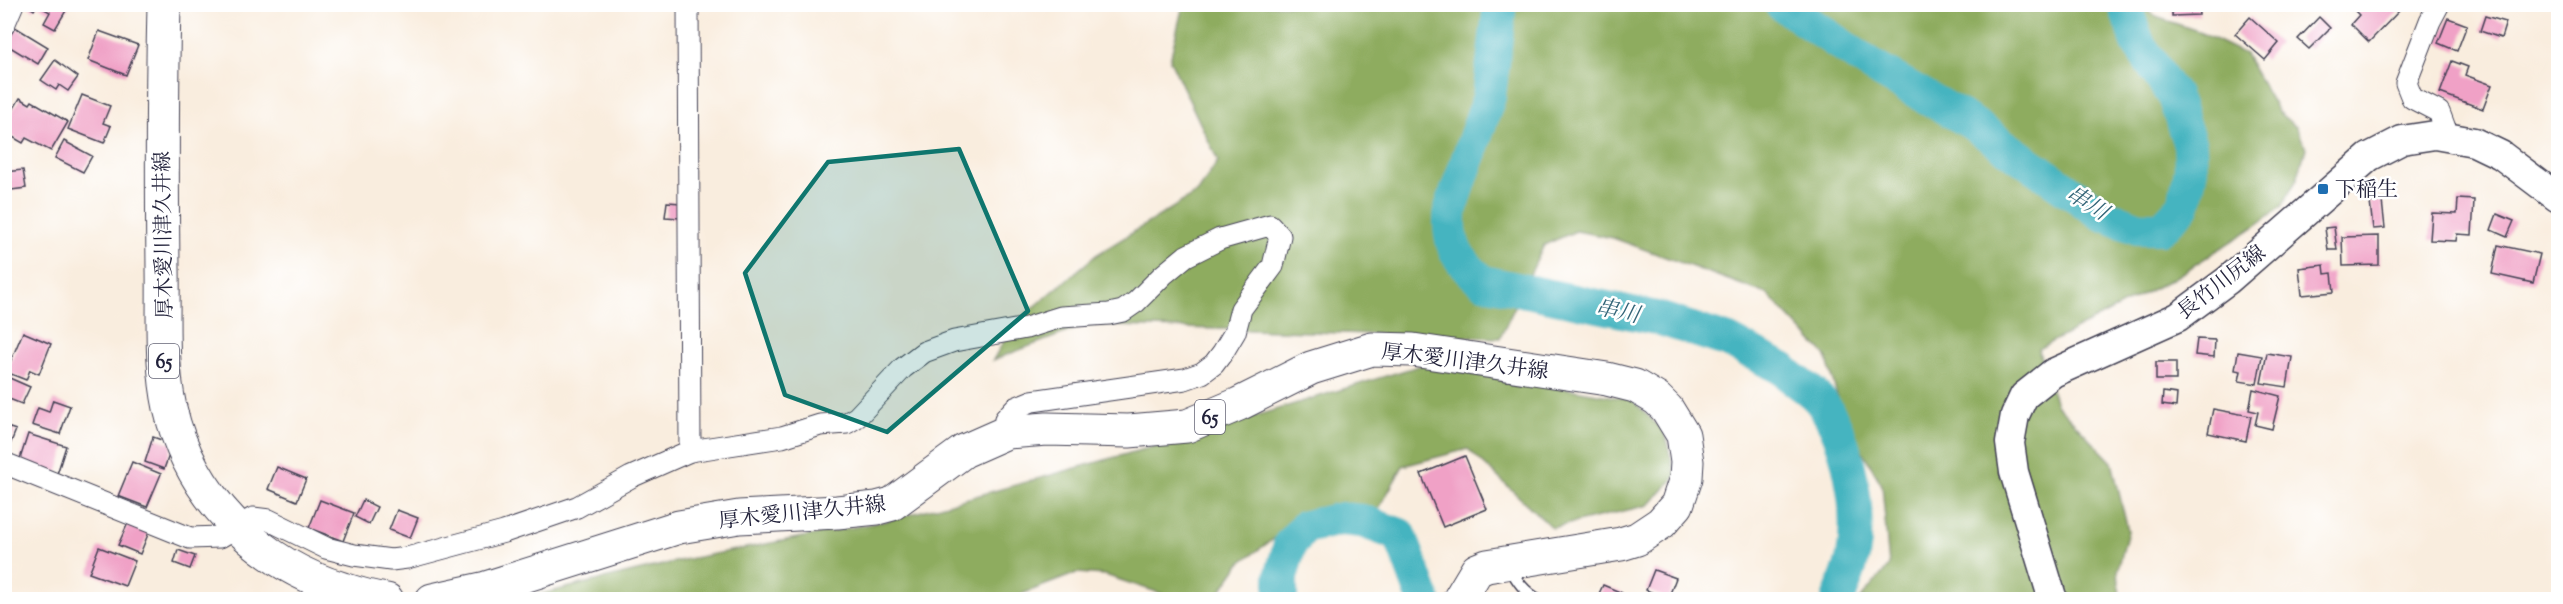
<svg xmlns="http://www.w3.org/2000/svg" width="2563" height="604" viewBox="0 0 2563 604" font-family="'Sorts Mill Goudy','Noto Serif JP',serif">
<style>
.forest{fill:#8eac5f;stroke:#58674d;stroke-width:1.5}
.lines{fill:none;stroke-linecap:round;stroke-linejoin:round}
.river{stroke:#45b4c0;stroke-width:34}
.building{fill:#f0a1c6}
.lane-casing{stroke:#424053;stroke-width:13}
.street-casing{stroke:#424053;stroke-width:23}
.secondary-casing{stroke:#424053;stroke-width:31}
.primary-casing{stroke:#424053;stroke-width:35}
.lane{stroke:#fff;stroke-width:10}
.street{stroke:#fff;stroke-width:21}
.secondary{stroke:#fff;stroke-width:28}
.primary{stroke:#fff;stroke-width:33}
.marked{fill:#0f766e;fill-opacity:0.2;stroke:#0f766e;stroke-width:4.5;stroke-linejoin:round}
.poi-dot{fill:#1f6fb2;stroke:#fff;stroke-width:2}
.labels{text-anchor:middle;stroke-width:5;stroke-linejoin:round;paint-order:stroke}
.shield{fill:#fff;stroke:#646476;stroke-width:1.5}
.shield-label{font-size:20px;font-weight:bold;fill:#22223b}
.poi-label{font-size:21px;fill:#22223b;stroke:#fff;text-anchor:start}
.street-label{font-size:21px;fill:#22223b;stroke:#fff}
.water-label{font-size:22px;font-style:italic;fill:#326477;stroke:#fff}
</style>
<rect width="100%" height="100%" fill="#fff"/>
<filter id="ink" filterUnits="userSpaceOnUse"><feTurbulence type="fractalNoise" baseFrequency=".0167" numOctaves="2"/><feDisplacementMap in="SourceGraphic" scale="12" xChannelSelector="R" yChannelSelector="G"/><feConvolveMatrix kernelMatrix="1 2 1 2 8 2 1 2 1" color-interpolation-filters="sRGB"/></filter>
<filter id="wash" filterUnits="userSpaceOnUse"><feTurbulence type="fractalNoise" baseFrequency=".008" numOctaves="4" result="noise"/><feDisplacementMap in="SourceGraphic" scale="24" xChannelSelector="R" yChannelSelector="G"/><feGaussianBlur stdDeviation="1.35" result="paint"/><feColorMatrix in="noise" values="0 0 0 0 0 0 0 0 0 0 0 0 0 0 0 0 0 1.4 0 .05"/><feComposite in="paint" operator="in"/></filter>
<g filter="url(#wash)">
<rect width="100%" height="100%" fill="#f9edde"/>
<g class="forest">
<polygon points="1183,5 2142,5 2156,17 2195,30 2245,54 2278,112 2296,127 2306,148 2297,179 2282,206 2254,227 2174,278 2038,349 2056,404 2112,462 2128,531 2118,570 2120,599 1860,599 1889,566 1882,485 1844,420 1826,356 1767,294 1613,238 1576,231 1544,245 1500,338 1086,325 993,360 1013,325 1096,255 1198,192 1218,161 1170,60"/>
<polygon points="1425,364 1632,400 1664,432 1676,476 1649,505 1552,528 1468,449 1403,466 1370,524 1282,533 1240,563 1215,599 1178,599 1105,575 1077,573 1022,594 1016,600 516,600 683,560 886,521 1173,441"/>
</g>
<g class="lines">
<g class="river">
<path d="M1500,4L1489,97L1451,208C1446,243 1457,260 1483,282L1661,319L1729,341L1783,369C1792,381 1810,387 1821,402C1850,441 1861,509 1853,556C1850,571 1843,586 1838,600"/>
<polyline points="1781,4 1875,68 1970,122 2102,214 2137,228 2162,228 2184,205 2191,169 2190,145 2174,97 2138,43 2124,4"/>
<polyline points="1281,600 1281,577 1290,544 1305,527 1341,519 1362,521 1400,535 1424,600"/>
</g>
</g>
<g id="blocks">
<g class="building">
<polygon points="25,4 70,4 55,29 44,23 50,12 37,5 34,10"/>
<polygon points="2172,4 2198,4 2199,15 2172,16"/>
<polygon points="2358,4 2392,4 2399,11 2369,42 2351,24 2359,15 2353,9"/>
<polygon points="2485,16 2506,22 2501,38 2480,31"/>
<polygon points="2250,17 2279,43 2265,60 2235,34"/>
<polygon points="2319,17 2330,28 2309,49 2298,39"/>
<polygon points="2448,18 2467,25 2457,51 2438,43"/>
<polygon points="15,27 48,47 38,64 5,44"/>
<polygon points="99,31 138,45 126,75 88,60"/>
<polygon points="55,60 78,77 68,91 59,85 56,90 41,80"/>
<polygon points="2452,61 2468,67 2465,75 2492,85 2483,109 2440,93"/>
<polygon points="82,95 110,106 103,123 111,126 104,143 68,129"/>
<polygon points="20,98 30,104 32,101 68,122 51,151 26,138 23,143 4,132 4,125"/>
<polygon points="64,141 92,156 83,172 55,158"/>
<polygon points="23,170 26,188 4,191 4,172"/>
<polygon points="2458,199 2474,200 2472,235 2457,234 2456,241 2430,240 2432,213 2457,214"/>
<polygon points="2382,201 2385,228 2373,229 2370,202"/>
<polygon points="667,202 681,203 680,218 665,217"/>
<polygon points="2497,214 2514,221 2507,237 2491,230"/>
<polygon points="2334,227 2337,250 2328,250 2325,228"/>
<polygon points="2379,236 2379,265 2343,266 2342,237"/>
<polygon points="2498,245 2540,254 2533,283 2492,274"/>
<polygon points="2324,265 2325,274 2332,273 2334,292 2302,295 2299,268"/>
<polygon points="23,332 51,344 39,374 30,370 26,380 6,372"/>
<polygon points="2197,339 2215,340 2214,357 2195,355"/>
<polygon points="2238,352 2262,356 2257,384 2239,381 2241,371 2235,370"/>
<polygon points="2267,353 2292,357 2287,387 2261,383"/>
<rect x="2156" y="362" width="20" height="18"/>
<polygon points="5,376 30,387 22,404 4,397"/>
<polygon points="2253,389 2280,396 2272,429 2255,425 2258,412 2249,410"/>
<polygon points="2163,392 2177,394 2176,407 2162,405"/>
<polygon points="53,400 70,406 60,434 32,425 38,408 49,412"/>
<polygon points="2213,409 2251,416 2246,441 2208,433"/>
<polygon points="4,426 16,430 5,457 4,457"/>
<polygon points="28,434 66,446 57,474 19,462"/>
<polygon points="153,437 173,444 164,469 145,462"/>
<polygon points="1465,456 1487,509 1443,527 1421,474"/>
<polygon points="132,462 161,474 147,507 118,496"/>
<polygon points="277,467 306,479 297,501 268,489"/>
<polygon points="320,500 354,513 343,541 309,528"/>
<polygon points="363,500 377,507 369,524 355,517"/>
<polygon points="397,510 418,518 410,538 389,530"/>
<polygon points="128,523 149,532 140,554 118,545"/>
<polygon points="99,547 135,561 125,586 89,573"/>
<polygon points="178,550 195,556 190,569 174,563"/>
<polygon points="1654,570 1676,578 1668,599 1646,590"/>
<polygon points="1603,585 1622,593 1619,600 1596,600"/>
</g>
</g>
</g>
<g filter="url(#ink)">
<use href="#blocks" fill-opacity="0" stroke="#424053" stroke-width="1.5"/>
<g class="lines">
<defs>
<path id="lane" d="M1509,566C1517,581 1524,592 1540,600"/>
<g id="street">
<polyline points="688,4 690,451"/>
<polyline points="2439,4 2430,21 2406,83 2412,98 2439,112 2448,136"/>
<polyline points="4,25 13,4"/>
<polyline points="4,463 190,538 220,537 253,518 269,520 326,548 354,555 391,560 407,558 504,532 577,507 631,477 690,451 782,437 820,425 847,423 857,417 903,368 924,352 954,341 1026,328 1061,317 1109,314 1123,311 1136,302 1163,275 1186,256 1220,239 1270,225 1280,236 1273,266 1241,309 1235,332 1223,352 1214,364 1202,373 1185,379 1032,401 1015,408 1005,419 1007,432"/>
</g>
<polyline id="secondary" points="2053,600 2014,472 2010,443 2015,415 2024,396 2053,373 2178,317 2228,280 2369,157 2402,140 2435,135 2474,142 2501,155 2558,198"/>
<g id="primary">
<path d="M164,4C162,92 162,180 163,268C164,314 160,362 170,408C190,496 259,564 343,589C358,594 372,598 387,600"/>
<polyline points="432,600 486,588 679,527 739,517 837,512 877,508 892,504 964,451 1007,432 1047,429 1129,431 1187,426 1239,404 1311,368 1372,349 1413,350 1607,379 1635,386 1657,399 1667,409 1683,435 1687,462 1686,478 1677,505 1661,523 1637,539 1621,544 1487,566 1477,570 1459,600"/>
</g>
</defs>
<use href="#lane" class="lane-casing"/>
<use href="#street" class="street-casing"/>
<use href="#secondary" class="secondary-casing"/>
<use href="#primary" class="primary-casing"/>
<use href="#lane" class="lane"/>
<use href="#street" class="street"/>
<use href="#secondary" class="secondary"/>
<use href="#primary" class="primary"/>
</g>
</g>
<path class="marked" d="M959,149L1028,311L887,432L785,395L745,273L828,162Z"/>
<rect class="poi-dot" x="2317" y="183" width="12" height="12" rx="3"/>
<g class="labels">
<g class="shield">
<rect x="149" y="344" width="30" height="34" rx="4.5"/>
<rect x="1195" y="400" width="30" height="34" rx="4.5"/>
</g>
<g class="shield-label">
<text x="164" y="368">65</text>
<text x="1210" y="424">65</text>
</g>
<g class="poi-label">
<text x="2335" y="196">下稲生</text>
</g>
<g class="street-label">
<text transform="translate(163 235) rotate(-91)" y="7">厚木愛川津久井線</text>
<text transform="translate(2221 282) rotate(-38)" y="7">長竹川尻線</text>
<text transform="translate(1465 361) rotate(7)" y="7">厚木愛川津久井線</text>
<text transform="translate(802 512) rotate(-6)" y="7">厚木愛川津久井線</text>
</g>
<g class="water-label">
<text transform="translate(2088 202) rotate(32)" y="8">串川</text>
<text transform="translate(1618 310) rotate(12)" y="8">串川</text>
</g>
</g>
<rect width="2563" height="604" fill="none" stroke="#fff" stroke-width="24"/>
</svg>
